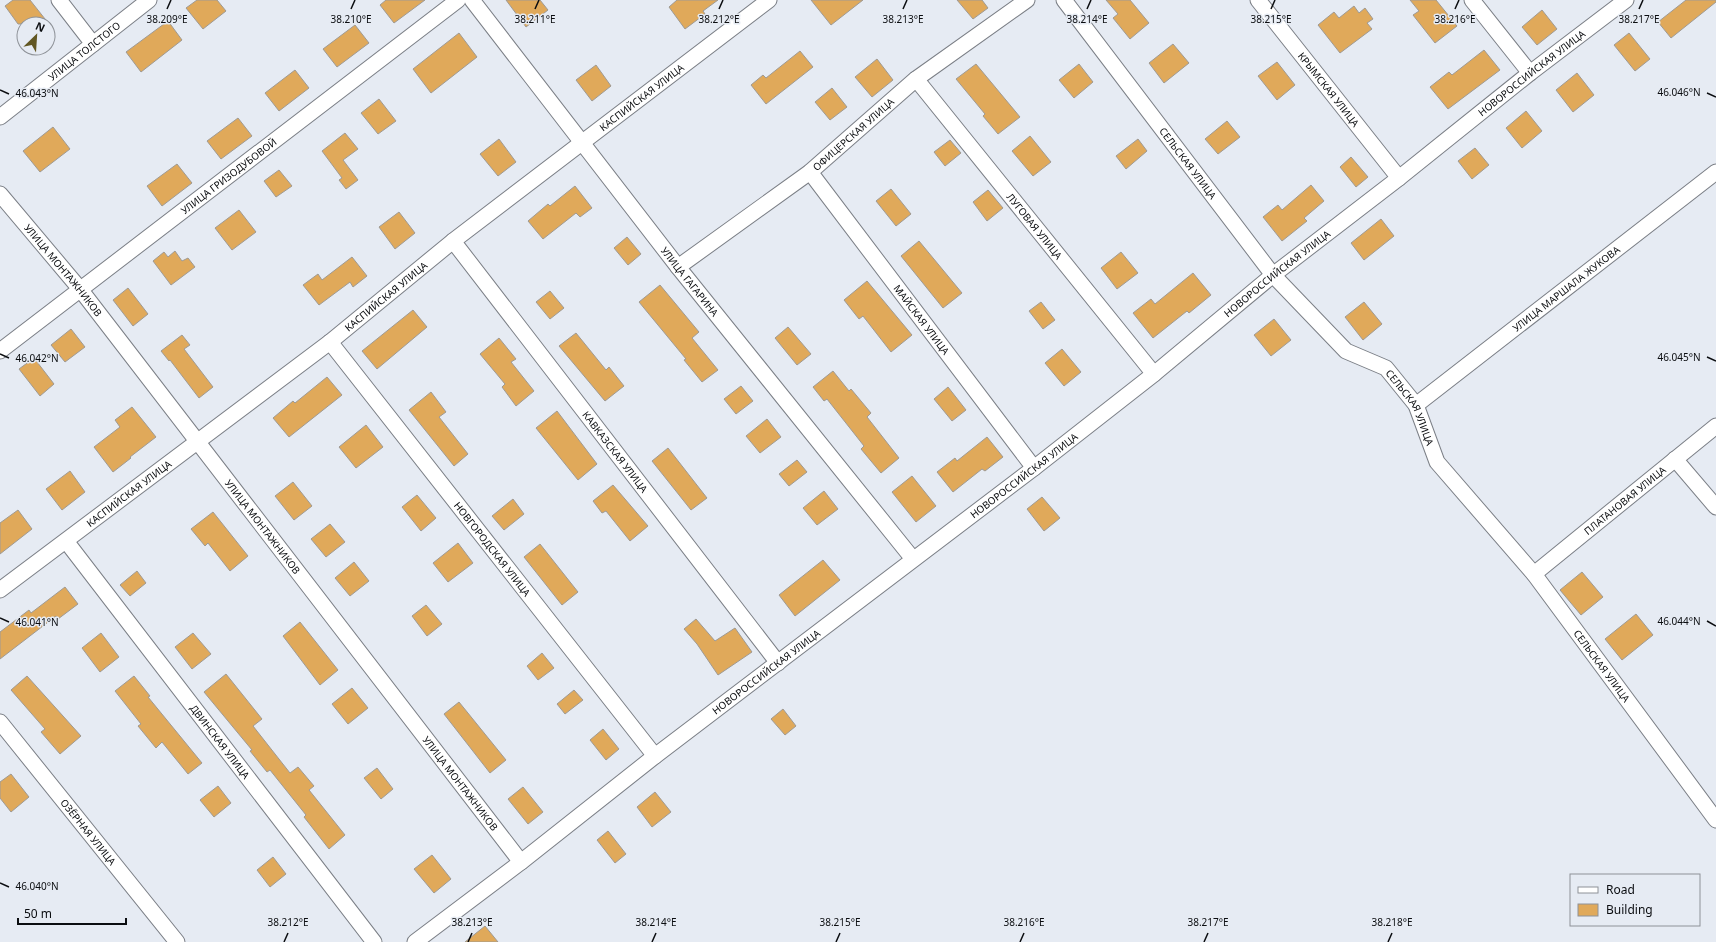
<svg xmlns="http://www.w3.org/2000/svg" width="1716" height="942" viewBox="0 0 1716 942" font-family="'Noto Sans',sans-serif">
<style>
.building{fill:#e0a95a;stroke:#9f9a93}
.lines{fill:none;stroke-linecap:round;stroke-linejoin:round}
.street-casing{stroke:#7b7f86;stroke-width:17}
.street{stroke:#fff;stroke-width:15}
.ticks{fill:none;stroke:#0b0d10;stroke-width:1.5}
.labels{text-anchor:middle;stroke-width:3;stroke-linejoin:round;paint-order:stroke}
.street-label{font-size:10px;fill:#0b0d10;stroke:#e6ebf3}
.ticks-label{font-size:10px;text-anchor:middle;fill:#0b0d10;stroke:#e6ebf3;stroke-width:3;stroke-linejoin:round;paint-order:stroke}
</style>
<rect width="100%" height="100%" fill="#e6ebf3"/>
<g class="building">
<polygon points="13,0 30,0 49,24 18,24 5,6"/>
<polygon points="197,0 217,0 226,11 203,29 186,8"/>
<polygon points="386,0 425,0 394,23 380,5"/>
<polygon points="506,0 540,0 548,10 526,27"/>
<polygon points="677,0 718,0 703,11 705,14 685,29 669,7"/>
<polygon points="811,0 863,0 831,25"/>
<polygon points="957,0 982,0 988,8 973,19"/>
<polygon points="1106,0 1130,0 1149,23 1130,39 1113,18 1118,14"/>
<polygon points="1410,0 1436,0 1457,26 1435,43 1413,15 1419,11"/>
<polygon points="1686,0 1716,0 1716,2 1671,38 1658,22"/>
<polygon points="1354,6 1359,13 1365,8 1373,19 1367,23 1372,29 1340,53 1318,25 1334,12 1339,18"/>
<polygon points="1542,10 1557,29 1537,45 1522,27"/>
<polygon points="168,21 182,40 141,72 126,52"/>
<polygon points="355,25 369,43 337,67 323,49"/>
<polygon points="459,33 477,57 431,93 413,69"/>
<polygon points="1629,33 1650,59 1635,71 1614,45"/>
<polygon points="1173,44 1189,63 1164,83 1149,63"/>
<polygon points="1484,50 1500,70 1448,109 1430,87 1449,72 1452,75"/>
<polygon points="800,51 813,67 766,104 751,85 763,75 766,78"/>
<polygon points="877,59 893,80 872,97 855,77"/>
<polygon points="1277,62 1295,85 1277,100 1258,76"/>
<polygon points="976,64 1020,117 998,134 983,116 985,114 956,79"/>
<polygon points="1079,64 1093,82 1074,98 1059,80"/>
<polygon points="596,65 611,86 592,101 576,80"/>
<polygon points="295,70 309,88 279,111 265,93"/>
<polygon points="1577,73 1594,95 1573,112 1556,90"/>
<polygon points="832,88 847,107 830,120 815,102"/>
<polygon points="379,99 396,121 378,134 361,113"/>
<polygon points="1526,111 1542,131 1522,148 1506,128"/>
<polygon points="238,118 252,136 221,159 207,141"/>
<polygon points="1227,121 1240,137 1218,154 1205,139"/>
<polygon points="53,127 70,149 40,172 23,151"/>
<polygon points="345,133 358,149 343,160 358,180 346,189 339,180 342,178 322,151"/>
<polygon points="1030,136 1051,162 1033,176 1012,151"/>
<polygon points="499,139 516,162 498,176 480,154"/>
<polygon points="1138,139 1147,151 1126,169 1116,156"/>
<polygon points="950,140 961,153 945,166 934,152"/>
<polygon points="1475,148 1489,165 1472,179 1458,161"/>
<polygon points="1351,157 1368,177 1356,187 1340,167"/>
<polygon points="177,164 192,183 162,206 147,186"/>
<polygon points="279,170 292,186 276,197 264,181"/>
<polygon points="1311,185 1324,201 1304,218 1307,221 1282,241 1263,217 1278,205 1282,210"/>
<polygon points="575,186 592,208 580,217 576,213 543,239 528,221 548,204 550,206"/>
<polygon points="891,189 911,214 896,226 876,201"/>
<polygon points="988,190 1003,208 987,221 973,202"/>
<polygon points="239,210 256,232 232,250 215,228"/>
<polygon points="399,212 415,233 395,249 379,227"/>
<polygon points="1381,219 1394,236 1364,260 1351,243"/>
<polygon points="627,237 641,254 628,265 614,248"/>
<polygon points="919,241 962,293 943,308 901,256"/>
<polygon points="175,251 182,261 188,258 195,267 171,285 153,261 164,252 168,257"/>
<polygon points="1121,252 1138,273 1117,289 1101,268"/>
<polygon points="352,257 367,276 353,287 350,282 319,305 303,285 318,274 322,280"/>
<polygon points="1193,273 1211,295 1189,313 1187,311 1153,338 1133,313 1151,299 1155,304"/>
<polygon points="867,281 912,335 891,352 863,316 859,319 844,300"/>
<polygon points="660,285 699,332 692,338 718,370 702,382 684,360 686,359 639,302"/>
<polygon points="128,288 148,314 133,326 113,300"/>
<polygon points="550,291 564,308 550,319 536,302"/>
<polygon points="1041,302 1055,320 1043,329 1029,311"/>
<polygon points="1364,302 1382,324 1363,340 1345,317"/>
<polygon points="413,310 427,327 377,369 362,351"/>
<polygon points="1274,319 1291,340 1271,356 1254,335"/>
<polygon points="788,327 811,354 797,365 775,338"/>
<polygon points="71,329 85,347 65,362 51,345"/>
<polygon points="576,333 606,370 609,367 624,386 605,401 559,346"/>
<polygon points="182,335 190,345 184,349 213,387 199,398 170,360 169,361 161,351"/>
<polygon points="499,338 516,359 511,362 534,391 516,406 502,387 505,384 480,354"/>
<polygon points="1062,349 1081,372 1064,386 1045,363"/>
<polygon points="34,358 54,384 40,396 19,369"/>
<polygon points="833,371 849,391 851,389 871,413 867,417 899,458 881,473 861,449 864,446 827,399 824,401 813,387"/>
<polygon points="327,377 342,395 289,437 273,418 293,401 295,403"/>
<polygon points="741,386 753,401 736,414 724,399"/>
<polygon points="948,387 966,410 952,421 934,399"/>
<polygon points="431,392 446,412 439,417 468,454 454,466 409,410"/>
<polygon points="132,407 156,437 130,457 131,458 113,472 94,447 120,427 115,420"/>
<polygon points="557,411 597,464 578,480 536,428"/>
<polygon points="767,419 781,437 760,453 746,436"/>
<polygon points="366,425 383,447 356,468 339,447"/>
<polygon points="987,437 1003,457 985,471 982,469 953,492 937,472 955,458 957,461"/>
<polygon points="668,448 707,498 691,510 652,461"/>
<polygon points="797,460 807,472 789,486 779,474"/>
<polygon points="70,471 85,492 62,510 46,489"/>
<polygon points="912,476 936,506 916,522 892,492"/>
<polygon points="293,482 312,506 294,520 275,496"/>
<polygon points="613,485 648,526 630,541 606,511 602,513 593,501"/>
<polygon points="824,491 838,509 817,525 803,508"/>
<polygon points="417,495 436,518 421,531 402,507"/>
<polygon points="1042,497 1060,518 1044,531 1027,509"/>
<polygon points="513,499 524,514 504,530 492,516"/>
<polygon points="18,510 32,529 0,554 0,523"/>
<polygon points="213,512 248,556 230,571 208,543 205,546 191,529"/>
<polygon points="330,524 345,542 326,557 311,539"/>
<polygon points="458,543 473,563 448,582 433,563"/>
<polygon points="540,544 578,592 562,605 524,557"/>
<polygon points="823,560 840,580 795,616 779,595"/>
<polygon points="354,562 369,581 350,596 335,578"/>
<polygon points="137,571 146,583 130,596 120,585"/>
<polygon points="1582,572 1603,597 1581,615 1560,590"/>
<polygon points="65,587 78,604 58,619 56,616 0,659 0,632 29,610 31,613"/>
<polygon points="426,605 442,624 427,636 412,616"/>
<polygon points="1636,614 1653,635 1622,660 1605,639"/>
<polygon points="696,619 715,641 735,628 752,652 718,675 697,644 684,629"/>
<polygon points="300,622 338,670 320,685 283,636"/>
<polygon points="101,633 119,657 100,672 82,648"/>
<polygon points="193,633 211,654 192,669 175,647"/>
<polygon points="542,653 554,668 538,680 527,666"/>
<polygon points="226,674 262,719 253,726 290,773 298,767 314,786 309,790 345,835 329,849 304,817 306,815 270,770 267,772 250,751 252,750 204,692"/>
<polygon points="27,676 81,736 60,754 41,732 45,729 11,690"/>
<polygon points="134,676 150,696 148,697 202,763 188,774 162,742 156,748 138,726 141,724 115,691"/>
<polygon points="352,688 368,708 348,724 332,704"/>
<polygon points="574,690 583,700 565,714 557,704"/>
<polygon points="459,702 506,760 490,773 444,714"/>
<polygon points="783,709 796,726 785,735 771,719"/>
<polygon points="603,729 619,749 606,760 590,740"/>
<polygon points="377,768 393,789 381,799 364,778"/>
<polygon points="11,774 29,797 11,812 0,798 0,782"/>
<polygon points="218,786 231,803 214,817 200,800"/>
<polygon points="523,787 543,812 528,824 508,799"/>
<polygon points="655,792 671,812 652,827 637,807"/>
<polygon points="608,831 626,854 615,863 597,840"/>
<polygon points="432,855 451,879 434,893 414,869"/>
<polygon points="273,857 286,874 270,887 257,870"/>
<polygon points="485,926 498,942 465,942"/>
</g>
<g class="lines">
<defs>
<g id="street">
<polyline points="59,0 93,44"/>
<path id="s1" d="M472,0L678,267L913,559"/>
<path id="s2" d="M1064,0L1273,275L1346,351L1386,368L1416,405L1437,462L1534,574L1716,820"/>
<path id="s3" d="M1258,0L1399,178"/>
<polyline points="1472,0 1530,73"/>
<path id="s4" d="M916,79L1154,374"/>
<path id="s5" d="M0,117L149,0"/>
<path id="s6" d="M810,172L1034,468"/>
<path id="s7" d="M0,194L80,289L521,862"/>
<path id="s8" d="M453,241L778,663"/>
<path id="s9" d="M678,267L810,172L916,79L1027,0"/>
<path id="s10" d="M330,342L655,756"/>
<path id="s11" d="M0,351L458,0"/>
<path id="s12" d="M1416,405L1716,172"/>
<polyline points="1675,459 1716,507"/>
<path id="s13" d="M66,541L374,942"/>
<path id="s14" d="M1534,574L1716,426"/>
<path id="s15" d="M0,590L330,342L453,241L769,0"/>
<path id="s16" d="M0,722L177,942"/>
<path id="s17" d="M415,942L521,862L655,756L1034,468L1154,374L1273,275L1399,178L1530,73L1626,0"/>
</g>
</defs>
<use href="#street" class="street-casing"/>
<use href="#street" class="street"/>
</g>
<path class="ticks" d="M167,9L171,0M351,9L355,0M535,9L539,0M719,9L723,0M903,9L907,0M1087,9L1091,0M1271,9L1275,0M1455,9L1459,0M1639,9L1643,0M0,90L9,94M1707,93L1716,97M0,354L9,358M1707,357L1716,361M0,618L9,622M1707,621L1716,626M0,883L9,887M284,942L288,933M468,942L472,933M652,942L656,933M836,942L840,933M1020,942L1024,933M1204,942L1208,933M1388,942L1392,933"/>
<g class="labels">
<g class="street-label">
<text dy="4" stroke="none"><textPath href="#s5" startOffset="107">УЛИЦА ТОЛСТОГО</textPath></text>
<text dy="4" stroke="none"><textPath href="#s17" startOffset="1415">НОВОРОССИЙСКАЯ УЛИЦА</textPath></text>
<text dy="4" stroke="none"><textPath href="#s3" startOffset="114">КРЫМСКАЯ УЛИЦА</textPath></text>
<text dy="4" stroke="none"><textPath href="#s15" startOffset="809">КАСПИЙСКАЯ УЛИЦА</textPath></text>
<text dy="4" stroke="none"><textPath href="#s9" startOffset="220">ОФИЦЕРСКАЯ УЛИЦА</textPath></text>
<text dy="4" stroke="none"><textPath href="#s2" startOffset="205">СЕЛЬСКАЯ УЛИЦА</textPath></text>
<text dy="4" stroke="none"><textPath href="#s11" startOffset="288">УЛИЦА ГРИЗОДУБОВОЙ</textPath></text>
<text dy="4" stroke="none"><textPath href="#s4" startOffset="189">ЛУГОВАЯ УЛИЦА</textPath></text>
<text dy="4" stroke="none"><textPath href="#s7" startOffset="99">УЛИЦА МОНТАЖНИКОВ</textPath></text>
<text dy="4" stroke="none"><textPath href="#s17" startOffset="1091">НОВОРОССИЙСКАЯ УЛИЦА</textPath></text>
<text dy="4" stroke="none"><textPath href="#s1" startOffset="356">УЛИЦА ГАГАРИНА</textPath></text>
<text dy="4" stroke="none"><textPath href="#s12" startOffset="190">УЛИЦА МАРШАЛА ЖУКОВА</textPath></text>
<text dy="4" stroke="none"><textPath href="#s15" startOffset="485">КАСПИЙСКАЯ УЛИЦА</textPath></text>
<text dy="4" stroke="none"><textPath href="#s6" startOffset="185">МАЙСКАЯ УЛИЦА</textPath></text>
<text dy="4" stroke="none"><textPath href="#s2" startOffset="541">СЕЛЬСКАЯ УЛИЦА</textPath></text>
<text dy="4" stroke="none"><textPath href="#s8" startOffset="266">КАВКАЗСКАЯ УЛИЦА</textPath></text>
<text dy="4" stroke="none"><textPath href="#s17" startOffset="767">НОВОРОССИЙСКАЯ УЛИЦА</textPath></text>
<text dy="4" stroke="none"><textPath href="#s15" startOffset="161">КАСПИЙСКАЯ УЛИЦА</textPath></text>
<text dy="4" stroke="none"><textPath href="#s14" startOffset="117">ПЛАТАНОВАЯ УЛИЦА</textPath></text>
<text dy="4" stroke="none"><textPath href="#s7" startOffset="424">УЛИЦА МОНТАЖНИКОВ</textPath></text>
<text dy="4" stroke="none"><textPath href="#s10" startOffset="263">НОВГОРОДСКАЯ УЛИЦА</textPath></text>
<text dy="4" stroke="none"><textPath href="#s2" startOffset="865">СЕЛЬСКАЯ УЛИЦА</textPath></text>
<text dy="4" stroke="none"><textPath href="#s17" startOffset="443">НОВОРОССИЙСКАЯ УЛИЦА</textPath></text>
<text dy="4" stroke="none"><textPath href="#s13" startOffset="253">ДВИНСКАЯ УЛИЦА</textPath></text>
<text dy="4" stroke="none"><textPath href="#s7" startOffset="748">УЛИЦА МОНТАЖНИКОВ</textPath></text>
<text dy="4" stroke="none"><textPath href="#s16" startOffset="141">ОЗЁРНАЯ УЛИЦА</textPath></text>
</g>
</g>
<g class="ticks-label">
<text x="167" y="23">38.209°E</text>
<text x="351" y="23">38.210°E</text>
<text x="535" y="23">38.211°E</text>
<text x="719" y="23">38.212°E</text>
<text x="903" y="23">38.213°E</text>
<text x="1087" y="23">38.214°E</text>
<text x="1271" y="23">38.215°E</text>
<text x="1455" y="23">38.216°E</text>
<text x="1639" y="23">38.217°E</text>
<text x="1679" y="96">46.046°N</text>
<text x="37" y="97">46.043°N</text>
<text x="1679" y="361">46.045°N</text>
<text x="37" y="362">46.042°N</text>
<text x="1679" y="625">46.044°N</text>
<text x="37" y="626">46.041°N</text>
<text x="37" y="890">46.040°N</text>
<text x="288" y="926">38.212°E</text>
<text x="472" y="926">38.213°E</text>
<text x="656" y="926">38.214°E</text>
<text x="840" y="926">38.215°E</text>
<text x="1024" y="926">38.216°E</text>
<text x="1208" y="926">38.217°E</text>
<text x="1392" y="926">38.218°E</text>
</g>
<rect x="1570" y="874" width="130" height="52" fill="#e6ebf3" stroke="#8e9298"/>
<rect x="1578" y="887" width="20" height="6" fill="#ffffff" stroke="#8e9298"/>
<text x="1606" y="894" font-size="12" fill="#0b0d10">Road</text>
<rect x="1578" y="904" width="20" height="12" fill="#e0a95a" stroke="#8e9298"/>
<text x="1606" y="914" font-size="12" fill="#0b0d10">Building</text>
<g transform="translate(36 36) rotate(25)"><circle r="19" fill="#e6ebf3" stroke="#8e9298"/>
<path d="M0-3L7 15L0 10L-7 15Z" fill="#625723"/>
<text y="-6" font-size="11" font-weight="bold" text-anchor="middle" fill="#0b0d10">N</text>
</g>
<path d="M18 918v6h108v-6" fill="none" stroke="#0b0d10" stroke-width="2"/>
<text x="24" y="918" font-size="12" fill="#0b0d10" stroke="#e6ebf3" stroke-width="3" paint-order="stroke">50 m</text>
</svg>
